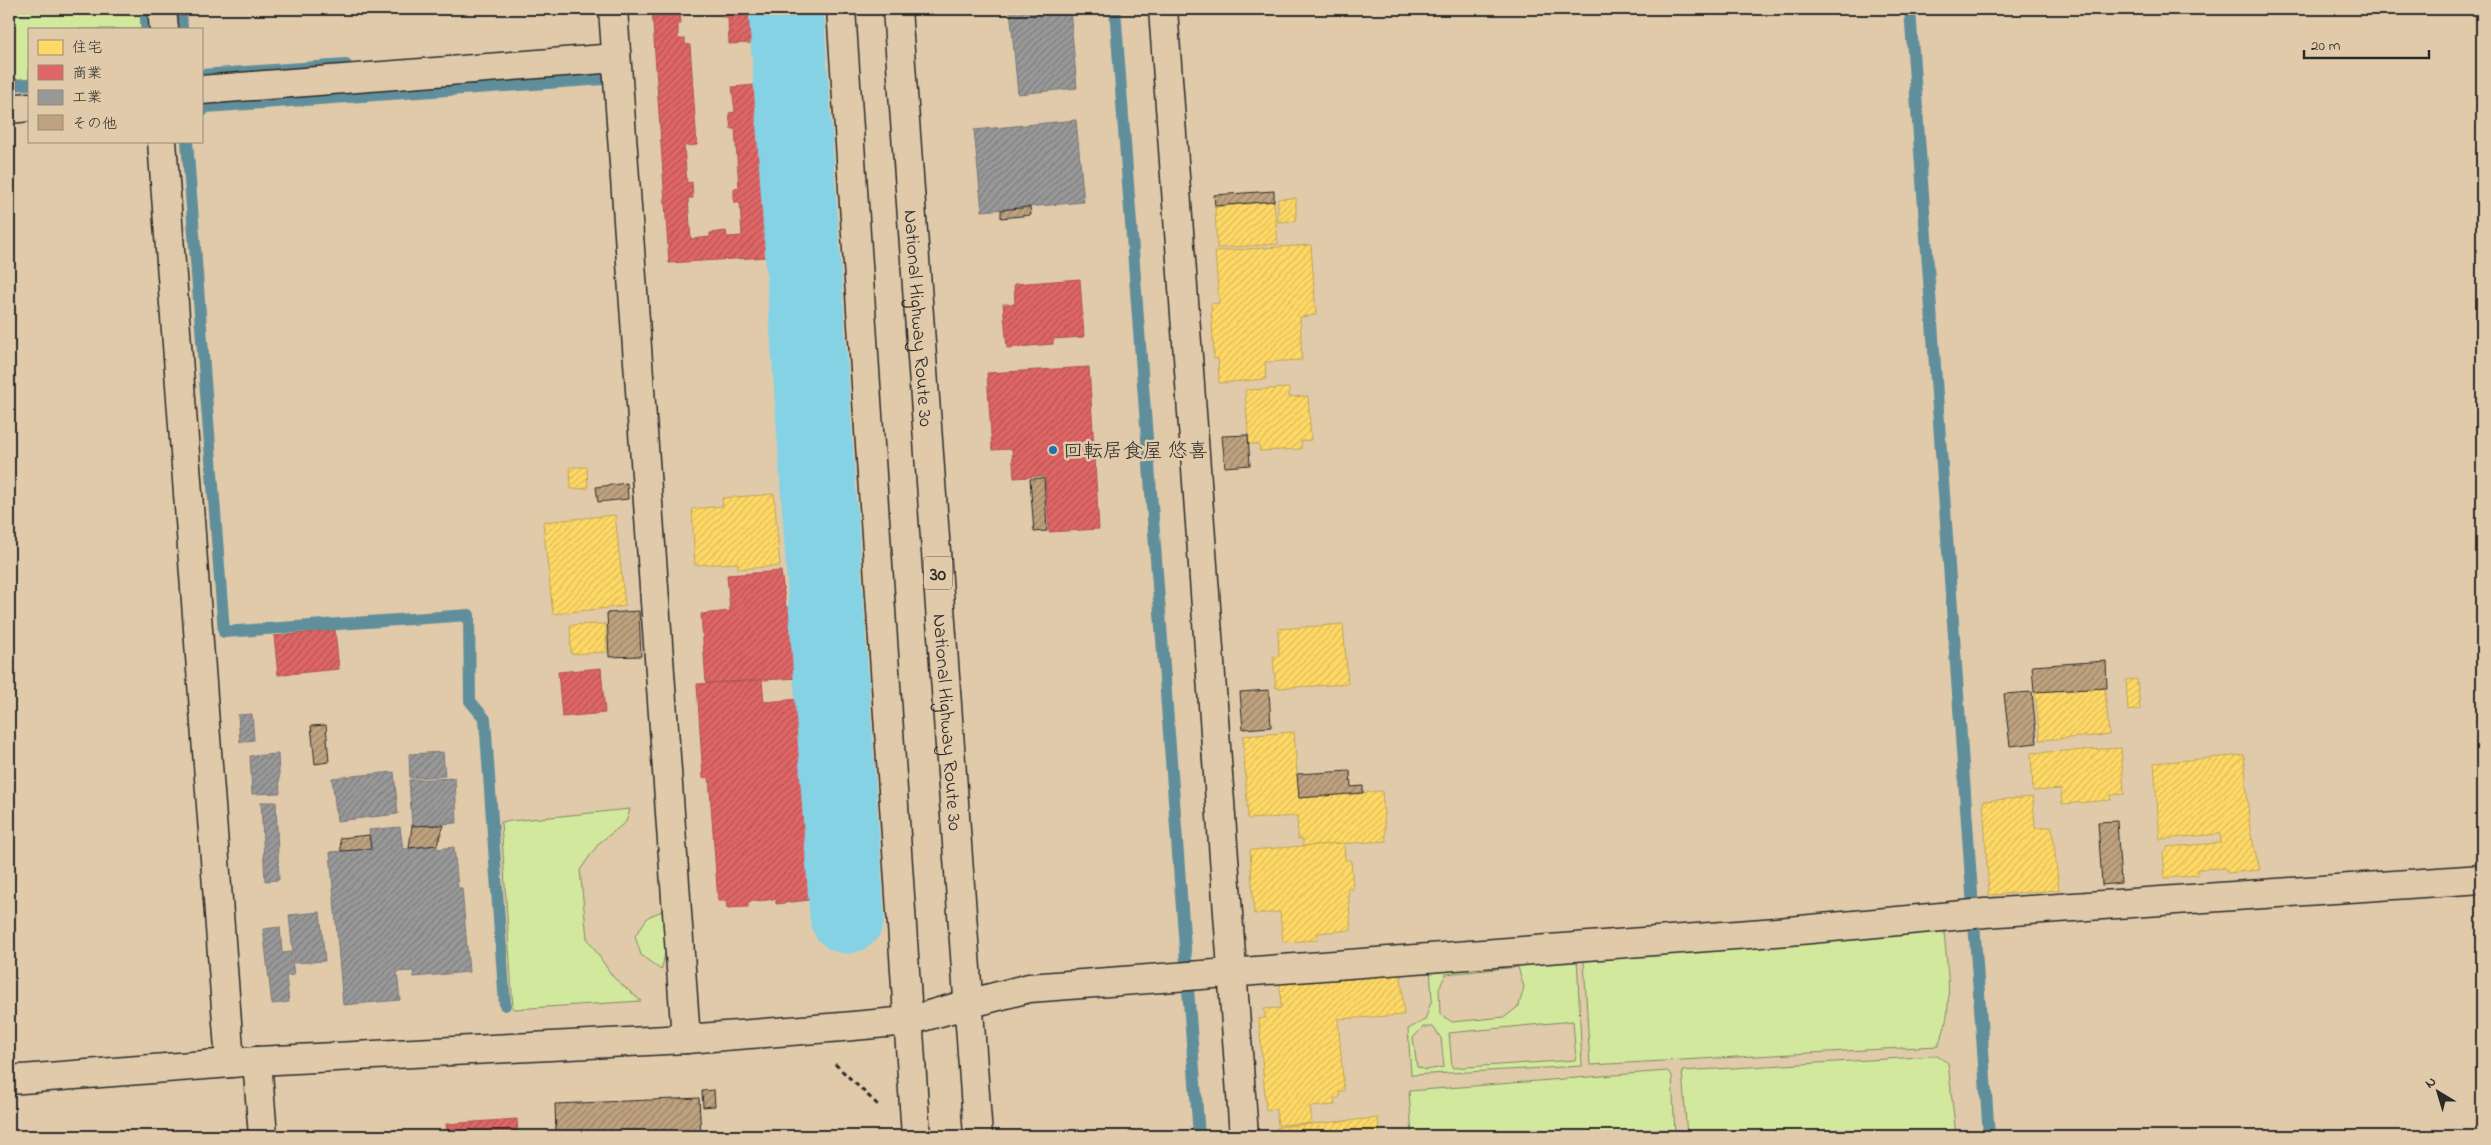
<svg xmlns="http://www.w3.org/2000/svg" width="2491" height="1145" viewBox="0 0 2491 1145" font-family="'Indie Flower','Klee One',sans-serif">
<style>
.green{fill:#d2e89d;stroke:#7e8a64;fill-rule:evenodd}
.homes{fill:url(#homes-hatch);stroke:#bfa554}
.shops{fill:url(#shops-hatch);stroke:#aa5454}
.industry{fill:url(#industry-hatch);stroke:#787878}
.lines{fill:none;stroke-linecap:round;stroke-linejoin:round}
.stream{stroke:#618f9b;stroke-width:12}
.river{stroke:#85d2e5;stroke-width:75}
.building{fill:url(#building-hatch);stroke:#2b2b2b}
.minor-casing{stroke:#2b2b2b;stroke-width:31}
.tertiary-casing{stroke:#2b2b2b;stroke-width:31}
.trunk-casing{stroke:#2b2b2b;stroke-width:31}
.path{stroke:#2b2b2b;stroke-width:3;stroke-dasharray:5 4;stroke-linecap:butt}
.minor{stroke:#e0caaa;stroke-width:28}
.tertiary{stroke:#e0caaa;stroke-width:28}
.trunk{stroke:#e0caaa;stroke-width:28}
.poi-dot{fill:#1f6fb2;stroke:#e0caaa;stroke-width:2}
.labels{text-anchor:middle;stroke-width:5;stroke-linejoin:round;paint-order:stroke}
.shield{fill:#e0caaa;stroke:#615b51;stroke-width:1}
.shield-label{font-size:19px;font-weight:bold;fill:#2b2b2b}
.street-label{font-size:20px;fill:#2b2b2b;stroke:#e0caaa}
.poi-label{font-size:20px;fill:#2b2b2b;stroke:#e0caaa;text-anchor:start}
</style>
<defs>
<pattern id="homes-hatch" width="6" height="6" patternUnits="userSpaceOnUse" patternTransform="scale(1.25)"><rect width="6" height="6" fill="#ffd966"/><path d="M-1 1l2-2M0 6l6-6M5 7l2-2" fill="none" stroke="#dbba59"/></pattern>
<pattern id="shops-hatch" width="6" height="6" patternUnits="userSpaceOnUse" patternTransform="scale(1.25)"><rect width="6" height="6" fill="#e06666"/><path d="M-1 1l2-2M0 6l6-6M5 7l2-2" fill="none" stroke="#b65454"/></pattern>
<pattern id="industry-hatch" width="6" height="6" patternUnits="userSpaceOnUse" patternTransform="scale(1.25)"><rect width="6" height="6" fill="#999"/><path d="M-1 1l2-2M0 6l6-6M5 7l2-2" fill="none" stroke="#7d7d7d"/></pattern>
<pattern id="building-hatch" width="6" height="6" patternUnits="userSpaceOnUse" patternTransform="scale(1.25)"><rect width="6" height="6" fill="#bfa27f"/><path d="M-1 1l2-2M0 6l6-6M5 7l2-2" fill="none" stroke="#9b8468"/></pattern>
</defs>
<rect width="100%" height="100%" fill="#e0caaa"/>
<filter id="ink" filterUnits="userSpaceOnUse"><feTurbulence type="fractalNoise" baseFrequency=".02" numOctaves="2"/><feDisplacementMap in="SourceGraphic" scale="10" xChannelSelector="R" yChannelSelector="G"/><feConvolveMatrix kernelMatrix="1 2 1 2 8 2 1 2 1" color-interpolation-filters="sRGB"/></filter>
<g filter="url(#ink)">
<g class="green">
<polygon points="9,9 140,9 141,29 29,29 29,79 9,80"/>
<polygon points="630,809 626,822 599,843 580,870 587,938 613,977 641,1001 513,1009 501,822"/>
<path d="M662,911C669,930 667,951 661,970L641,955L635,936L648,917Z"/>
<path d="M1944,931C1947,970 1955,1010 1938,1046L1590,1065L1584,961Z"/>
<path d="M1577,956L1582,1066L1411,1075L1408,1029L1425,1020L1432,999L1430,967ZM1518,967L1524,987L1519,1006L1505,1017L1452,1022L1440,1014L1439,988L1446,974ZM1573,1021L1576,1060L1452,1068L1449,1033ZM1423,1027H1433L1441,1038L1444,1067L1426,1070L1417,1067L1413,1038Z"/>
<polygon points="1937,1056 1948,1063 1956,1136 1687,1136 1682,1071"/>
<polygon points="1667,1071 1672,1075 1675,1136 1412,1136 1409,1091"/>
</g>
<g class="homes">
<polygon points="1296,198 1296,221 1278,222 1278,199"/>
<polygon points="1274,201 1278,244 1217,248 1215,207"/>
<polygon points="1311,245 1316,315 1300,317 1302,360 1265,362 1266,379 1219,383 1218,358 1214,359 1211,304 1219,303 1215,251"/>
<polygon points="1289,388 1289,397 1308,396 1311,440 1301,441 1301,449 1260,451 1259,444 1249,444 1245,390"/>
<polygon points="570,467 587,467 588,488 571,489"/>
<polygon points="774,494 780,566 738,569 738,563 695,565 692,509 723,506 722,498"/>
<polygon points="615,515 625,606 553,614 543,522"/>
<polygon points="606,624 607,652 571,654 570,625"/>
<polygon points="1343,624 1348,684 1276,688 1273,657 1279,656 1278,629"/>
<polygon points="2137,679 2140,709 2128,711 2126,680"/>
<polygon points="2105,688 2109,735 2040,740 2035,692"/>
<polygon points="1294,732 1299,798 1382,791 1386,841 1303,846 1303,839 1298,839 1297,816 1248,819 1243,736"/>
<polygon points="2121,748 2124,794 2110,795 2111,800 2062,804 2061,789 2033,791 2031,753"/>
<polygon points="2244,755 2250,831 2260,870 2227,873 2226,868 2198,869 2198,875 2165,878 2163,852 2167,851 2167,847 2221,843 2220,834 2160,839 2154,763"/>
<polygon points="2033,797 2035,828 2052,827 2059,890 1989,895 1983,801"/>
<polygon points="1344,843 1345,860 1351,860 1353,889 1348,889 1351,930 1317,933 1318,940 1283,942 1280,912 1254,914 1250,850"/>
<polygon points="1401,975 1404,1015 1338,1019 1344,1091 1340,1091 1339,1098 1334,1098 1335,1105 1310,1107 1312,1123 1278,1125 1276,1109 1266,1110 1259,1019 1266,1018 1264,1009 1281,1008 1280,984"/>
<polygon points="1378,1118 1380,1136 1277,1136 1277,1127"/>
</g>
<g class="shops">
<polygon points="652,9 680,9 681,24 678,24 678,39 685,39 685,44 690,45 697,145 684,146 687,183 692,182 693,198 688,198 691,239 710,237 710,233 726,231 727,237 742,236 740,203 734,203 734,189 739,188 735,129 731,129 729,113 735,112 732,87 755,85 767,257 669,263"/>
<polygon points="721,9 749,9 751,43 729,44 728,17 722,17"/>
<polygon points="1080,279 1084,337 1053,339 1053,344 1007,348 1003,304 1015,304 1014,284"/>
<polygon points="1089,367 1099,529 1049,532 1045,476 1014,478 1012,449 992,450 987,373"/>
<polygon points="781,571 786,607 795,607 800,678 706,683 701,614 730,611 727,575"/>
<polygon points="335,630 339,669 278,675 274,636"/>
<polygon points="601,668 605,713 562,717 558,672"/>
<polygon points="762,680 764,702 799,699 815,894 809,894 809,900 776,904 776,899 748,902 748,907 727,908 726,901 718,901 709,777 703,778 697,684"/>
<polygon points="517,1119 518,1136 447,1136 446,1124"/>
</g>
<g class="industry">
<polygon points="1010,9 1070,9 1077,88 1018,94"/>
<polygon points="1076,120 1084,202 982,211 974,130"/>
<polygon points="252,714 254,740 240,742 238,715"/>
<polygon points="443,752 445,776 410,778 409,754"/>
<polygon points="278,754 280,793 252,794 250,756"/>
<polygon points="394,772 398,814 337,821 332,778"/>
<polygon points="455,778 457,823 412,826 409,780"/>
<polygon points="261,802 276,802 279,880 265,881"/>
<polygon points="400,827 403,849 437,845 437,849 454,847 458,888 462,888 469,972 414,977 413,971 397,972 400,1000 343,1005 330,852 371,849 369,830"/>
<polygon points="320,912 325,961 294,963 289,915"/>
<polygon points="280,927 282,953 291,952 294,975 286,976 289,1002 272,1004 263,929"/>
</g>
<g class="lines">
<g class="stream">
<polyline points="145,9 147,29"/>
<polyline points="181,9 182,29"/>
<polyline points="1115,9 1199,1136"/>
<polyline points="1910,9 1989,1136"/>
<polyline points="201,75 346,65"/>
<polyline points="9,85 29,84"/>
<polyline points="201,112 206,107 604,79"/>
<polyline points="187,141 224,632 469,615 470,701 485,719 505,1005"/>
</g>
<polyline class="river" points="786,9 847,916"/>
</g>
<g class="building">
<polygon points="1274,191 1274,201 1215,206 1214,195"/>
<polygon points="1030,207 1031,215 1001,218 1001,210"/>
<polygon points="1248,435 1250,465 1225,467 1222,436"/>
<polygon points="1044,478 1047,531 1034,532 1030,479"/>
<polygon points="627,483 628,499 598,502 596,487"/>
<polygon points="639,611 641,656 609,657 607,613"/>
<polygon points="2106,661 2107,688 2034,692 2032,666"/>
<polygon points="1269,690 1271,727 1243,729 1240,692"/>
<polygon points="2032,692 2037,743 2010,746 2004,694"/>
<polygon points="326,725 329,762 315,764 311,726"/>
<polygon points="1350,771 1351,787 1363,786 1363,793 1299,798 1297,774"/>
<polygon points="2117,821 2121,883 2102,885 2098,822"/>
<polygon points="444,825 437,845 409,848 412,826"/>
<polygon points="369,835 371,849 341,851 340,838"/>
<polygon points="714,1090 715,1106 703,1107 702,1091"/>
<polygon points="699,1098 701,1136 556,1136 555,1104"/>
</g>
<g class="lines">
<defs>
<g id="minor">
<polyline points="162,9 164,29"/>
<polyline points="613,9 686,1039"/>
<polyline points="1163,9 1244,1136"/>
<polyline points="201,90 616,58"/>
<polyline points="9,109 29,107"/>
<polyline points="162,141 230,1063"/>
<polyline points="968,1004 1029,988 1789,931 1985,913 2482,879"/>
</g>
<g id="tertiary">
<polyline points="257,1061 263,1136"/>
<polyline points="9,1080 257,1061 686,1039 842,1027 908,1021 968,1004"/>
</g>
<g id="trunk">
<polyline points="841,9 916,1136"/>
<path id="s1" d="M897,9L978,1136"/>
</g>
</defs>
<use href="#minor" class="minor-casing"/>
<use href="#tertiary" class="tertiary-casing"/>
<use href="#trunk" class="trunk-casing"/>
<polyline class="path" points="835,1064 878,1105"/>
<use href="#minor" class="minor"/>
<use href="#tertiary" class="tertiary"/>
<use href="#trunk" class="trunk"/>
</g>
</g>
<circle class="poi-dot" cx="1053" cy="450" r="5"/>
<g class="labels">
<rect class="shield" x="924" y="556.5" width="28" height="33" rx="4"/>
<g class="shield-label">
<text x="938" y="580">30</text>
</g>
<g class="street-label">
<text dy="7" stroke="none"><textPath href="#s1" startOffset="310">National Highway Route 30</textPath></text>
<text dy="7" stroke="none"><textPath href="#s1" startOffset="715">National Highway Route 30</textPath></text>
</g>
<g class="poi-label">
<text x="1063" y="457">回転居食屋 悠喜</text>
</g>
</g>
<rect width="2491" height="1145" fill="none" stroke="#e0caaa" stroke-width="30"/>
<rect x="15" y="15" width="2461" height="1115" fill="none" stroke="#2b2b2b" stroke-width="2" filter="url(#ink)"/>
<rect x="28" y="28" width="175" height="115" fill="#e0caaa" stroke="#988a77"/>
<rect x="38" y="40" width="25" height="15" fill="#ffd966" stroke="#988a77"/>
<text x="72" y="52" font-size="15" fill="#2b2b2b">住宅</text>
<rect x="38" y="65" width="25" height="15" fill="#e06666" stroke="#988a77"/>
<text x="72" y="78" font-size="15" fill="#2b2b2b">商業</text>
<rect x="38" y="90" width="25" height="15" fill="#999999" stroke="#988a77"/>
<text x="72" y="102" font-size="15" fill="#2b2b2b">工業</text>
<rect x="38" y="115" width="25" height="15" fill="#bfa27f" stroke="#988a77"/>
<text x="72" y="128" font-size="15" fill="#2b2b2b">その他</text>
<g transform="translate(2438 1092) rotate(322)" stroke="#e0caaa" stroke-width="4" paint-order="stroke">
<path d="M0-4L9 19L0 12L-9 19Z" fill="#2b2b2b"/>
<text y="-8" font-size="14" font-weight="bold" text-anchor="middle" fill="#2b2b2b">N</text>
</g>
<path d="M2304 50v8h125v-8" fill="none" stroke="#2b2b2b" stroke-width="2.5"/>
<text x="2311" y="50" font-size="15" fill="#2b2b2b" stroke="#e0caaa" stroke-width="4" paint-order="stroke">20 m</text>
</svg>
